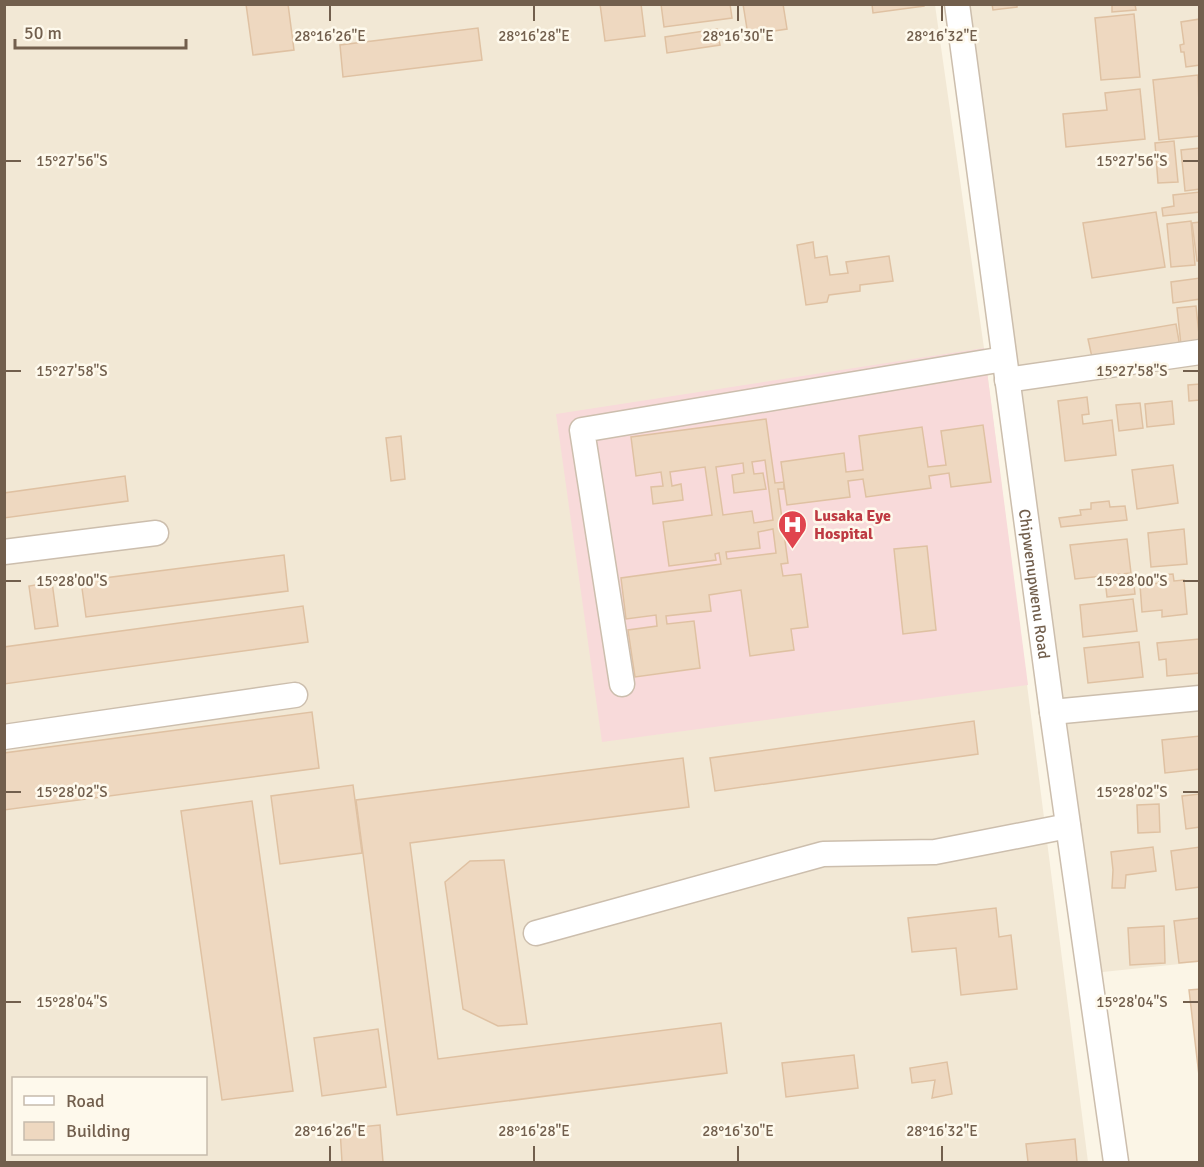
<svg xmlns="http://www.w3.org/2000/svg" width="1204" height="1167" viewBox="0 0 1204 1167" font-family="Signika,sans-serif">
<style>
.residential{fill:#f2e8d5;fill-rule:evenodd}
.medical{fill:#f8dada}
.building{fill:#eed8c0;stroke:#dfc1a2;stroke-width:1.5;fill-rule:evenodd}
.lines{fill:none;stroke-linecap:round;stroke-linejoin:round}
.minor-casing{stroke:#ccbead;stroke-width:27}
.minor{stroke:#fff;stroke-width:24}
.ticks{fill:none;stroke:#725f4d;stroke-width:2}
.labels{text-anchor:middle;stroke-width:5;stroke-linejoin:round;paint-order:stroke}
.health-label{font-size:16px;font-weight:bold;fill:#be3a42;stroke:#fef9ec;text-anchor:start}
.street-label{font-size:16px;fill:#725f4d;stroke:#fef9ec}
.ticks-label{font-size:15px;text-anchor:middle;fill:#725f4d;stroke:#fef9ec;stroke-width:5;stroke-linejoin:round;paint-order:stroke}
</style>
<rect width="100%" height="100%" fill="#fbf5e6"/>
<g class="residential">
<path d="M5,5H935L984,348L1088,1162H5ZM14,1078H206V1154H14Z"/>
<polygon points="968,5 1199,5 1199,962 1093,973"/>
</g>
<polygon class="medical" points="984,348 1028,685 602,742 556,414"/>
<g class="building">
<polygon points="246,4 288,4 294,50 253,55"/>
<polygon points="600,4 641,4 645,36 605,41"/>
<polygon points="661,4 730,4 732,18 664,27"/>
<polygon points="743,4 783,4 787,29 748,35"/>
<polygon points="872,4 924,4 924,6 873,13"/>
<polygon points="992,4 1017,4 1017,7 993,10"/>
<polygon points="1112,4 1135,4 1136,10 1112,12"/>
<polygon points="1134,14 1140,77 1101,80 1095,18"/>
<polygon points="1200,19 1200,65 1186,67 1184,52 1181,52 1180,45 1184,44 1181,22"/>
<polygon points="478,28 482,60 343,77 340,45"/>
<polygon points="717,29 720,45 667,53 665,37"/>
<polygon points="1198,75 1200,136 1159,140 1153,80"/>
<polygon points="1140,89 1145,139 1066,147 1063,114 1107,110 1105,93"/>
<polygon points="1174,141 1178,182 1158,183 1155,143"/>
<polygon points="1200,148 1200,189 1185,191 1181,150"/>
<polygon points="1200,192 1200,212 1163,216 1162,208 1174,206 1173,195"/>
<polygon points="1156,212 1165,267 1092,278 1083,223"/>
<polygon points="1191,221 1195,265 1171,267 1167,224"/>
<polygon points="1200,222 1200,261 1197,261 1192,223"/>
<polygon points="813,242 815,258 827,256 830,275 848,273 846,262 889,256 893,281 860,285 860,291 829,295 827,302 806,305 797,245"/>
<polygon points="1200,278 1200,299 1173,303 1171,282"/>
<polygon points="1196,306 1200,344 1181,345 1177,308"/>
<polygon points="1176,324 1180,347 1093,362 1088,339"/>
<polygon points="1200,384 1200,400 1189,401 1188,385"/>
<polygon points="1087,397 1089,414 1082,415 1083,424 1112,420 1116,455 1065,461 1058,401"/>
<polygon points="1172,401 1174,424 1147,427 1145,404"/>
<polygon points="1140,403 1143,428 1119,431 1116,405"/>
<path d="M766,419L775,483L784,482V489H778L788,563L781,564L783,576L801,574L808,627L791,629L794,650L750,656L741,590L709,595L711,611L666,616L667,624L694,621L700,668L635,677L628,630L657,626L656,615L626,619L621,578L721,564L719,553L715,554L716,560L669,566L663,522L712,515L705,467L670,472L672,486L681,484L683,500L653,504L651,487L663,486L661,472L636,476L631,437ZM765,460L773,520L754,523L752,511L723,515L716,467L743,463L744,473L732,475L734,493L766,489L763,473L754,474L752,462ZM773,529L776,553L727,559L726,552L760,548L758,532Z"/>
<polygon points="983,425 991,482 951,487 949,473 929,476 931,488 866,497 863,479 848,481 850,497 787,505 781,462 844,453 846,472 863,470 859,436 922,427 928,467 946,465 941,431"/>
<polygon points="401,436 405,479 391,481 386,438"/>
<polygon points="1173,465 1178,503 1137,509 1132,470"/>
<polygon points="125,476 128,501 4,518 4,493"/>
<polygon points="1109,501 1110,507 1125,506 1127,520 1061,527 1059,518 1081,515 1080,510 1091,509 1091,503"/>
<polygon points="1184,529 1187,564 1151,567 1148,533"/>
<polygon points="1127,539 1131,573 1075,579 1070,545"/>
<polygon points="927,546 936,630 903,634 894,549"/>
<polygon points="284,555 288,591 86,617 81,581"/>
<polygon points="1173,574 1174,581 1184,580 1187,614 1162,617 1162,610 1142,612 1140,585 1159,583 1159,575"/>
<polygon points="1133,576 1135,594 1107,597 1105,579"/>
<polygon points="52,582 58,626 35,629 29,586"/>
<polygon points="1133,599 1137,631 1083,637 1080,605"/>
<polygon points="303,606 308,642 4,684 4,647"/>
<polygon points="1199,639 1200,673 1167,676 1166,659 1159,660 1157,643"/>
<polygon points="1139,642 1143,677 1088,683 1084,648"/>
<polygon points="312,712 319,768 4,810 4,753"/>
<polygon points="974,721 978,754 715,791 710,758"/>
<polygon points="1200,736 1200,769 1165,773 1162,740"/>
<polygon points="683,758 689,807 410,843 438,1059 721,1023 727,1073 397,1115 356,800"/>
<polygon points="353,785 362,853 280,864 271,796"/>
<polygon points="1200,794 1200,827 1186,829 1182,796"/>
<polygon points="252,801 293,1091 222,1100 181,811"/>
<polygon points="1159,804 1160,832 1138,833 1137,805"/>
<polygon points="1153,847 1156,871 1126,875 1125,888 1112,888 1113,870 1111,852"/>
<polygon points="1200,847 1200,887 1176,890 1171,851"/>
<polygon points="504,860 527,1024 498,1026 463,1009 445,882 470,861"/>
<polygon points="996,908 999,937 1011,935 1017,989 961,995 956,948 912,952 908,918"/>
<polygon points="1200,918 1200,961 1179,963 1174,921"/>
<polygon points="1164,926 1165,963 1130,965 1128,928"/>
<polygon points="1200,989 1200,1084 1189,990"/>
<polygon points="378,1029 386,1087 322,1096 314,1038"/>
<polygon points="854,1055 858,1088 786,1097 782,1063"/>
<polygon points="947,1062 952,1094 932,1098 935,1080 912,1083 910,1068"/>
<polygon points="380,1125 383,1162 342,1162 340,1129"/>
<polygon points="1075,1139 1077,1162 1028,1162 1026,1144"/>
</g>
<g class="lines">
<defs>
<g id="minor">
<path id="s1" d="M957,4L1052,712L1116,1162"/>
<polyline points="1007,380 1200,352"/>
<polyline points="4,552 156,533"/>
<polyline points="622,684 582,430 1004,359"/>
<polyline points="1052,712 1200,698"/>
<polyline points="4,737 295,695"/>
<polyline points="536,933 823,854 935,852 1068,826"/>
</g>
</defs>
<use href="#minor" class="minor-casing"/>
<use href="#minor" class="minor"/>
</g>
<path class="ticks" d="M330,6V21M534,6V21M738,6V21M942,6V21M6,161H21M1183,161H1198M6,371H21M1183,371H1198M6,581H21M1183,581H1198M6,792H21M1183,792H1198M6,1002H21M1183,1002H1198M330,1146V1161M534,1146V1161M738,1146V1161M942,1146V1161"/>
<defs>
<symbol id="hospital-pin" viewBox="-11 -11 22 30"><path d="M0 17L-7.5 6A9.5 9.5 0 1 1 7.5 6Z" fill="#e0444e" stroke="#fef9ec"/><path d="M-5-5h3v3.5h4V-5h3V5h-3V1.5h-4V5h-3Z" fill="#fff"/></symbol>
</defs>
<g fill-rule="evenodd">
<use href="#hospital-pin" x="776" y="508" width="33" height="45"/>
</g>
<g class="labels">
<g class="health-label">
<text x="814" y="521">Lusaka Eye<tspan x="814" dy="18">Hospital</tspan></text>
</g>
<g class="street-label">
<text dy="6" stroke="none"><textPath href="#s1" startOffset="585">Chipwenupwenu Road</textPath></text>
</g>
</g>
<g class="ticks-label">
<text x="330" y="41">28°16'26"E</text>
<text x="534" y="41">28°16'28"E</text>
<text x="738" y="41">28°16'30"E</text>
<text x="942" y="41">28°16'32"E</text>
<text x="72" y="166">15°27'56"S</text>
<text x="1132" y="166">15°27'56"S</text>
<text x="72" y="376">15°27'58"S</text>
<text x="1132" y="376">15°27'58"S</text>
<text x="72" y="586">15°28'00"S</text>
<text x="1132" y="586">15°28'00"S</text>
<text x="72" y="797">15°28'02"S</text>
<text x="1132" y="797">15°28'02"S</text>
<text x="72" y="1007">15°28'04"S</text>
<text x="1132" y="1007">15°28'04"S</text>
<text x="330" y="1136">28°16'26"E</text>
<text x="534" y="1136">28°16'28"E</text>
<text x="738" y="1136">28°16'30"E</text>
<text x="942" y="1136">28°16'32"E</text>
</g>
<rect width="1204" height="1167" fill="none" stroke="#725f4d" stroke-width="12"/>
<rect x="12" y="1077" width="195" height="78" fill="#fef9ec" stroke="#c6bbac" stroke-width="1.5"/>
<rect x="24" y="1096" width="30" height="9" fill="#ffffff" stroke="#c6bbac" stroke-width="1.5"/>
<text x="66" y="1107" font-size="18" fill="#725f4d">Road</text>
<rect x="24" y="1122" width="30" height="18" fill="#eed8c0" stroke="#c6bbac" stroke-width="1.5"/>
<text x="66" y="1137" font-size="18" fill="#725f4d">Building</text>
<path d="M15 39v9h171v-9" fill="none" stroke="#725f4d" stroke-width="3"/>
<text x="24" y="39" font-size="18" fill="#725f4d" stroke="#fef9ec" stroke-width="4.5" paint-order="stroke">50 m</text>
</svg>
